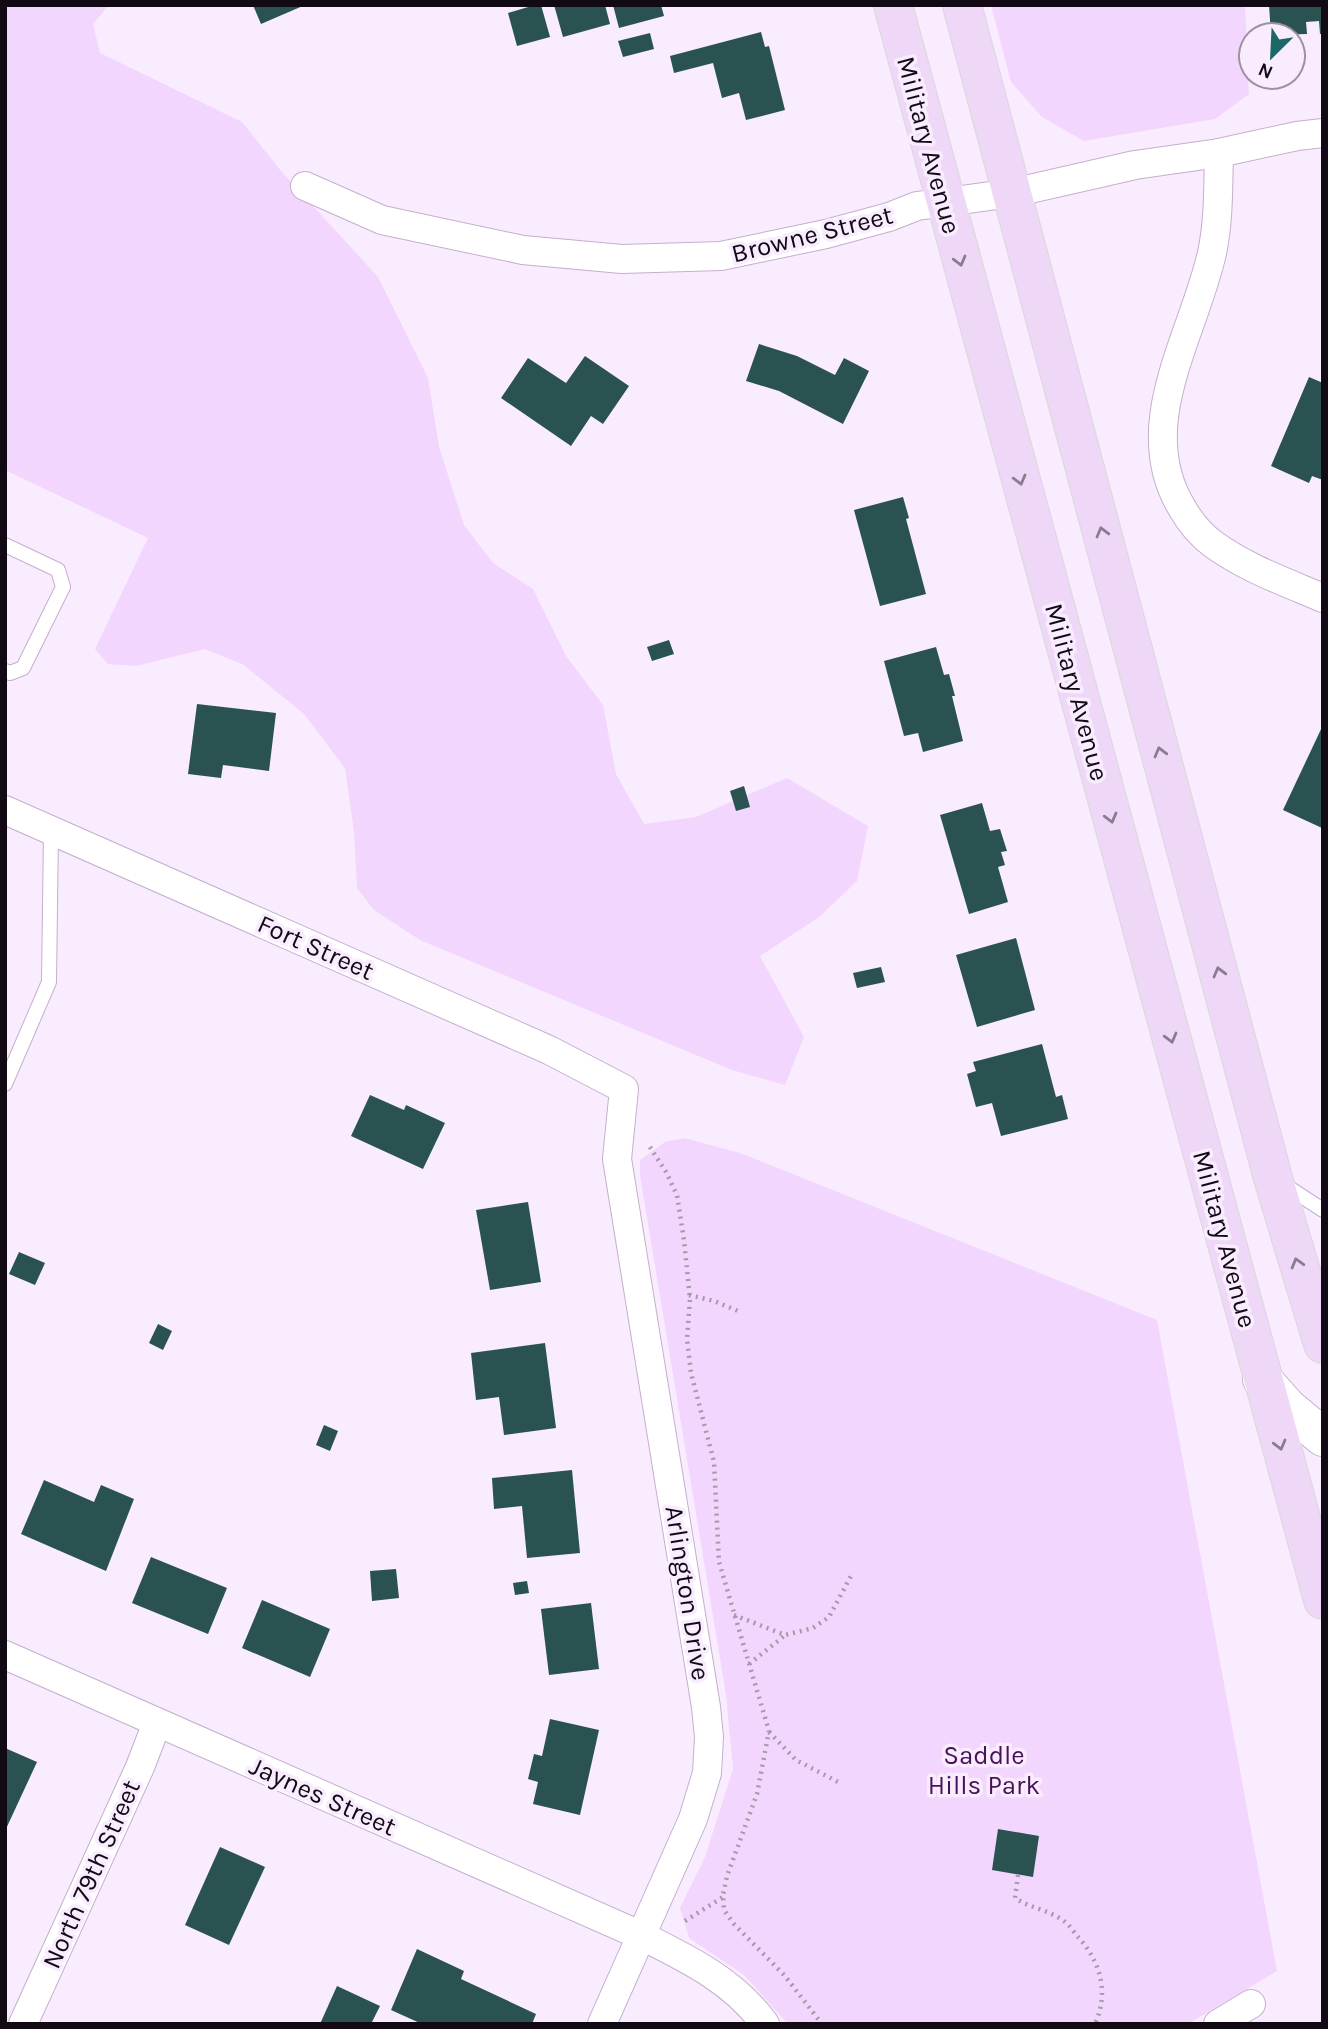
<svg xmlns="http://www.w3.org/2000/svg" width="1328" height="2029" viewBox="0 0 1328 2029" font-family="Karla,sans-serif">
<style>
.green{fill:#f2d6fd}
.building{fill:#295251}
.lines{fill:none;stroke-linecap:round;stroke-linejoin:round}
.service-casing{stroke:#c5afcc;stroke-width:16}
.minor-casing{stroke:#c5afcc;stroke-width:30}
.secondary-casing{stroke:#c5afcc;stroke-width:40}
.primary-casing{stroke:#d9d8d9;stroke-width:40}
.path{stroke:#a59aa9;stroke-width:4.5;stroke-dasharray:2 5;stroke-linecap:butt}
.service{stroke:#fff;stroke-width:14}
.minor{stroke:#fff;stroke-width:28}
.secondary{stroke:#fff;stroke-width:38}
.primary{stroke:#efd7f8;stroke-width:38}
.oneway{stroke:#8b7b91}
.labels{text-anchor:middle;stroke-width:7;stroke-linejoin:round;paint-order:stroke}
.street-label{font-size:26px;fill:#110a14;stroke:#f9ecfe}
.park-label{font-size:26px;fill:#481259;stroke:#f9ecfe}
</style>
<rect width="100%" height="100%" fill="#f9ecfe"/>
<g class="green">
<polygon points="5,5 109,5 93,24 100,53 242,122 281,171 378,277 428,378 439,447 464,525 493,563 533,589 566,656 603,705 616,774 644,824 696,817 787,778 868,826 857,881 819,917 760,956 804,1037 785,1085 732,1070 420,940 374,910 357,888 354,832 345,768 304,714 244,665 205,649 136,666 108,664 95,649 148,538 5,470"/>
<polygon points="991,5 1245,5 1249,94 1215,119 1084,141 1042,117 1011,82"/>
<polygon points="684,1138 740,1153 1157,1320 1277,1971 1188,2024 788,2024 744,1975 689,1938 680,1908 705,1857 733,1769 726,1695 640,1175 640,1160 665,1142"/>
</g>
<g class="building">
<polygon points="253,5 305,5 261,24"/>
<polygon points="535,5 541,5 550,37 517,46 508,13"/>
<polygon points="554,5 605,5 610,24 563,37"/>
<polygon points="613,5 661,5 664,16 619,28"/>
<polygon points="1269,5 1323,5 1323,34 1320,34 1319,21 1306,22 1307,34 1271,35"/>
<polygon points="761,32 765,47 769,46 785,110 746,120 739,93 722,98 713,63 674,73 670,56"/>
<polygon points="650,33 654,49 623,57 618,41"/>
<polygon points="759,344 797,356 835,375 844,358 869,371 843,424 779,391 746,381"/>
<polygon points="585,356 629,386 603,424 591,416 571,446 501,398 528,358 566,383"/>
<polygon points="1309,377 1323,383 1323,480 1312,476 1309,483 1271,466"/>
<polygon points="903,497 909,518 906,519 926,594 880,606 854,510"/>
<polygon points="669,640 674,654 652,661 647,647"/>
<polygon points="936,647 944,675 949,674 955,696 952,696 963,741 923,752 918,733 904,736 884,661"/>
<polygon points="197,704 276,713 269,771 223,765 221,778 188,774"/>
<polygon points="1323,725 1323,825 1322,828 1283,810"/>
<polygon points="744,786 750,807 736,811 730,791"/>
<polygon points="982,803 990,831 1000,829 1007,851 1001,852 1005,865 998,867 1008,902 969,914 940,815"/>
<polygon points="1016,938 1035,1010 977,1027 956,955"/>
<polygon points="881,967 885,982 857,988 853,973"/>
<polygon points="1042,1044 1056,1097 1062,1095 1068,1119 1001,1136 992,1103 976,1107 967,1074 976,1071 973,1062"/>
<polygon points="370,1095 404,1110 406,1105 445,1123 423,1169 351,1136"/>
<polygon points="528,1202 541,1282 490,1290 476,1210"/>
<polygon points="19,1252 45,1263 35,1285 9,1274"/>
<polygon points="158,1324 172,1331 163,1350 149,1343"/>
<polygon points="545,1343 556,1428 504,1435 499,1397 476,1400 471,1353"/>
<polygon points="324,1425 338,1431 330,1451 316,1445"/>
<polygon points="572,1470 580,1553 527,1558 522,1506 494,1509 492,1478"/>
<polygon points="44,1480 94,1502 101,1485 134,1499 106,1571 21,1534"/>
<polygon points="151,1557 227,1588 208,1634 132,1603"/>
<polygon points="396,1569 399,1598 372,1601 370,1571"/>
<polygon points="527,1581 529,1593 515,1595 513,1583"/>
<polygon points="262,1600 330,1629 310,1677 242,1648"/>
<polygon points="591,1603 599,1669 549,1675 541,1609"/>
<polygon points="550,1719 599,1730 580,1815 533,1804 538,1782 528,1779 534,1754 542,1756"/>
<polygon points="5,1748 37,1762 5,1831"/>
<polygon points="998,1829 1039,1836 1033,1877 992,1870"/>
<polygon points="220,1847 265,1867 229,1945 185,1925"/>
<polygon points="417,1949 464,1971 461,1979 536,2014 532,2024 422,2024 391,2010"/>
<polygon points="337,1986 380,2006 371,2024 320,2024"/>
</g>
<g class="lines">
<defs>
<g id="service">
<polyline points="5,545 58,570 63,587 23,668 10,673 5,671"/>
<polyline points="5,1084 49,982 51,830"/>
<polyline points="1283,1184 1323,1210"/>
</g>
<g id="minor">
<path d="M1219,153C1218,186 1219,220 1212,253C1193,337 1132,426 1182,508C1190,522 1201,535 1213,544C1246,568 1285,582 1323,598"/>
<polyline points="305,186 382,220 523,250 622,259 721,256 826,234 889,217 917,206 1012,193 1135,165 1219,153 1297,136 1323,133"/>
<polyline points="5,810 549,1050 624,1089 617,1159 706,1707 709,1737 707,1773 693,1819 602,2024"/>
<path d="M5,1655L642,1936C688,1959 734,1981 765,2024"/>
<polyline points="23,2024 140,1767 157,1723"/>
<polyline points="1218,2024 1251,2004"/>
</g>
<polyline id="secondary" points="1262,1379 1287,1407 1323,1437"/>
<g id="primary">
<polyline points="893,5 1323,1600"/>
<polyline points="962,5 1273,1178 1323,1344"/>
</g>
</defs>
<use href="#service" class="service-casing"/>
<use href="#minor" class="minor-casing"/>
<use href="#secondary" class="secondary-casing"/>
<use href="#primary" class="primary-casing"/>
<g class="path">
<polyline points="650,1147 666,1172 677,1195 684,1240 690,1299 687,1339 691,1373 714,1462 719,1562 769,1731 757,1794 727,1876 723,1895 724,1910 734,1924 785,1976 822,2024"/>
<polyline points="689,1295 714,1301 738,1311"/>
<polyline points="734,1615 785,1635 813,1628 829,1617 851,1576"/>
<polyline points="749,1664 784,1636"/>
<polyline points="769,1732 796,1760 838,1782"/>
<path d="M1018,1875L1015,1898C1030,1908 1049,1910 1064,1921C1070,1925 1074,1933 1079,1938C1101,1963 1109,1993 1095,2024"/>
<polyline points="685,1921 723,1897"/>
</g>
<use href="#service" class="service"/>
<use href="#minor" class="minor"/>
<use href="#secondary" class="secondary"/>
<use href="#primary" class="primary"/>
</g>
<defs><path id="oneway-chevron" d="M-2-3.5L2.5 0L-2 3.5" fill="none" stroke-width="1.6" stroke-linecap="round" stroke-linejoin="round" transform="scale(1.75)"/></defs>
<g class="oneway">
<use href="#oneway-chevron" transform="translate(960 261) rotate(75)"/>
<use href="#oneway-chevron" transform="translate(1020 480) rotate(75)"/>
<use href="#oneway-chevron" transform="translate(1102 532) rotate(-105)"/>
<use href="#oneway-chevron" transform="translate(1160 752) rotate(-105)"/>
<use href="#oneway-chevron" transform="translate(1111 818) rotate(75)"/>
<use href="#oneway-chevron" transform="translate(1219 972) rotate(-105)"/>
<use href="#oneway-chevron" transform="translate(1171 1038) rotate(75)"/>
<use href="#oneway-chevron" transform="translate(1297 1263) rotate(-106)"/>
<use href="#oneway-chevron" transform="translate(1280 1445) rotate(75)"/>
</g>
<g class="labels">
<g class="street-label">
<text transform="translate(929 145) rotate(75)" y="9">Military Avenue</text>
<text transform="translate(812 234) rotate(-14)" y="9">Browne Street</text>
<text transform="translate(1077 692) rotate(75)" y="9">Military Avenue</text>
<text transform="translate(316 947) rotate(24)" y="9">Fort Street</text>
<text transform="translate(1225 1239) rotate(75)" y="9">Military Avenue</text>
<text transform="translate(688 1593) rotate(81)" y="9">Arlington Drive</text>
<text transform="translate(323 1796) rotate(24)" y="9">Jaynes Street</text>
<text transform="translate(91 1874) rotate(-66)" y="9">North 79th Street</text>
</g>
<g class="park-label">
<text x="984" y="1764">Saddle<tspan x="984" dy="30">Hills Park</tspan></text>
</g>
</g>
<rect width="1328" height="2029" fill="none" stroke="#110a14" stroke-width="14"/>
<g transform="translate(1272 56) rotate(204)"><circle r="33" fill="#f9ecfe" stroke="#9c92a0" stroke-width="2"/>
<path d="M0-5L12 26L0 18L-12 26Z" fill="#1b6866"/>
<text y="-10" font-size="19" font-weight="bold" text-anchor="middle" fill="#110a14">N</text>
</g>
</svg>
